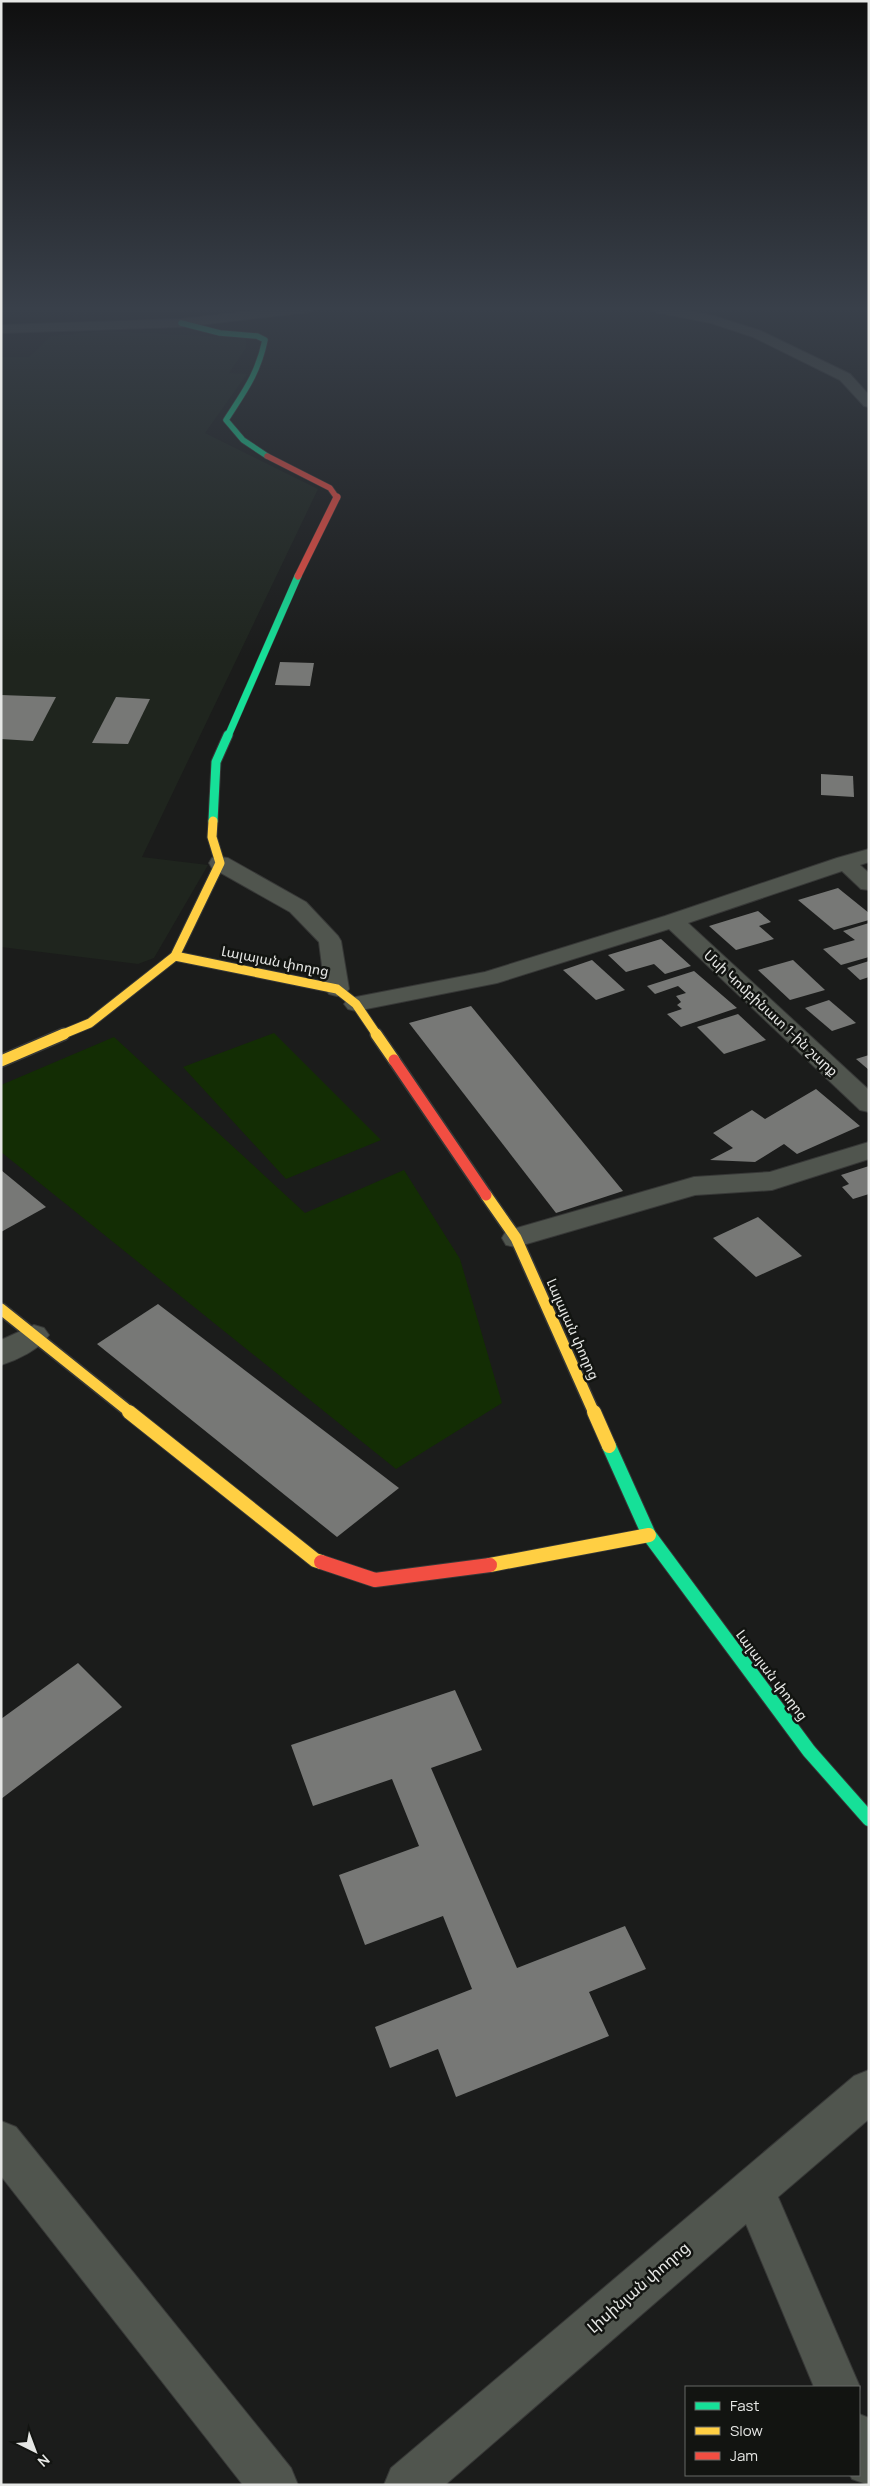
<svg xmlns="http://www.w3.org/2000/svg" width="870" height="2486" viewBox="0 0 870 2486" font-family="Manrope,'Noto Sans Armenian',sans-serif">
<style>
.built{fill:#1f251e}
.green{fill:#132d04}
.building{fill:#777876}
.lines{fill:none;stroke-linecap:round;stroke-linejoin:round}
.street-casing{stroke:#373837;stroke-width:2}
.fast-far3-casing{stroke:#373837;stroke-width:7}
.fast-far2-casing{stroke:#373837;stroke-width:8}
.fast-far1-casing{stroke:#373837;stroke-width:11}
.fast-casing{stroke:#373837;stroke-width:16}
.slow-far2-casing{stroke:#373837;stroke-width:11}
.slow-far1-casing{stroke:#373837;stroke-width:14}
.slow-casing{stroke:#373837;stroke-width:16}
.jam-far3-casing{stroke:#373837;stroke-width:7}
.jam-far2-casing{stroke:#373837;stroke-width:8}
.jam-far1-casing{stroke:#373837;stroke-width:14}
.jam-casing{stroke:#373837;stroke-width:16}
.street{fill:#50554e;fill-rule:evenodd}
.fast-far3{stroke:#16e098;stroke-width:5.5}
.fast-far2{stroke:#16e098;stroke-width:7}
.fast-far1{stroke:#16e098;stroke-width:9}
.fast{stroke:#16e098;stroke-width:14}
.slow-far2{stroke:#ffcf43;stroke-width:9}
.slow-far1{stroke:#ffcf43;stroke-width:11}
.slow{stroke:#ffcf43;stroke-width:14}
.jam-far3{stroke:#f24e42;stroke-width:5.5}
.jam-far2{stroke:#f24e42;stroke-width:7}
.jam-far1{stroke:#f24e42;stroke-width:11}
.jam{stroke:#f24e42;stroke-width:14}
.labels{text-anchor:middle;stroke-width:5;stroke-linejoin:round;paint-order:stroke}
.street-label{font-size:14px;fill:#e6e7e5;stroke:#121411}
.near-street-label{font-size:16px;fill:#e6e7e5;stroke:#121411}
</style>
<rect width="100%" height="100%" fill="#1b1c1b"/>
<g class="built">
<polygon points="1,308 224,308 163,313 155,312 1,318"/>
<polygon points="105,331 246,338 246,348 229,373 247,374 205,433 318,489 142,857 208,865 154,958 138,964 1,947 1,357 29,357 51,336"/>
</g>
<g class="green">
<polygon points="274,1033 381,1140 286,1179 183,1067"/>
<polygon points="114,1037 305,1213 404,1170 460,1259 502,1403 396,1469 1,1152 1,1085"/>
</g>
<g class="building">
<polygon points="280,662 314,663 310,686 275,685"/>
<polygon points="1,695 56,697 33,741 1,739"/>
<polygon points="116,697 150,699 128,744 92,743"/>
<polygon points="821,774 853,776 854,797 821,795"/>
<polygon points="838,888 869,913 869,920 834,930 798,900"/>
<polygon points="758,911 771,922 759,926 774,939 736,950 709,926"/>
<polygon points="869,923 869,957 841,965 823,949 855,940 843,931"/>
<polygon points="661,939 691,966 665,974 654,964 626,972 608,955"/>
<polygon points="592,960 625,990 596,1000 563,970"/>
<polygon points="793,960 825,990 790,1000 758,970"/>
<polygon points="869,961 869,977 860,980 847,968"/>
<polygon points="694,971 737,1008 681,1027 667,1014 682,1009 677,1005 681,1002 676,996 686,993 678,986 655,994 647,986"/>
<polygon points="829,1000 856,1023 832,1031 805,1008"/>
<polygon points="471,1006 623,1191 556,1213 409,1023"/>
<polygon points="738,1014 766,1040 724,1054 697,1027"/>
<polygon points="869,1055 869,1070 856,1059"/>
<polygon points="816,1089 860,1126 797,1154 784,1144 755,1162 710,1160 733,1148 713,1133 752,1110 765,1119"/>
<polygon points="869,1166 869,1194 853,1199 842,1187 849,1184 841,1175"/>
<polygon points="1,1170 46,1207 1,1232"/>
<polygon points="758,1217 802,1256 756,1277 713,1238"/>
<polygon points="158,1304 399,1488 337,1537 97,1344"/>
<polygon points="78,1663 122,1707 1,1799 1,1719"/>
<polygon points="455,1690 482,1750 431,1768 517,1968 625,1926 646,1969 589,1992 609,2036 456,2097 438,2049 390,2068 375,2027 472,1989 443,1916 365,1945 339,1875 419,1846 392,1779 313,1806 291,1745"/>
</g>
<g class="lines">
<defs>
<g id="street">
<polygon points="277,308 316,308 310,312 181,327 1,333 1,325 181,319"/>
<polygon points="649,308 674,308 714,316 761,331 850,374 869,395 869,407 864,406 840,380 753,337 711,323 655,312"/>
<polygon points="869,849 869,862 860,865 869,873 869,890 861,889 842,871 688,923 869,1090 869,1112 860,1110 669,929 497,983 356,1011 348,1009 344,1004 348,999 356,997 485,972 665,916 837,858"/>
<polygon points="220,857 228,858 306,902 338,936 341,941 349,989 345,994 337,996 329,994 325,989 319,942 290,912 212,868 209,863 212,858"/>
<polygon points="869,1142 869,1159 772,1190 695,1195 516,1247 506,1245 502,1238 506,1231 694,1177 770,1172"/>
<path d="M34,1325L44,1328L49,1335C40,1349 17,1360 1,1365V1340Z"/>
<polygon points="869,2070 869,2119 778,2197 853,2371 860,2387 859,2391 859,2387 814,2387 746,2224 445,2485 384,2485 391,2468 854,2076"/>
<polygon points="1,2121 16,2127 291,2468 298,2485 243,2485 1,2176"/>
<polygon points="859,2414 869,2418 869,2485 852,2479 850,2475 859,2475"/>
</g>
<path id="fast-far3" d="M181,323L220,333L257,336L265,340C258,374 244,392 226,420L243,440L267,456"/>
<polyline id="fast-far2" points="228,736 298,576"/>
<polyline id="fast-far1" points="213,821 216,762 228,735"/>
<polyline id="fast" points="609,1446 649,1535 809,1751 869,1819"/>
<g id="slow-far2">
<polyline points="175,956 337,989 356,1004 377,1035"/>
<polyline points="61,1035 90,1023 175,956 220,863 212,837 213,821"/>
</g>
<g id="slow-far1">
<polyline points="376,1034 394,1060"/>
<polyline points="1,1061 64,1034"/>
<polyline points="486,1195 516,1238 594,1413"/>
<polyline points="1,1309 131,1413"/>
</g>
<g id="slow">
<polyline points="129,1412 315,1560 321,1562"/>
<polyline points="594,1412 609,1446"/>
<polyline points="490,1565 649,1535"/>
</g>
<polyline id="jam-far3" points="267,456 330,488 337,498"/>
<polyline id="jam-far2" points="298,576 337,497"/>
<polyline id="jam-far1" points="394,1060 486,1195"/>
<polyline id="jam" points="321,1562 375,1580 490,1565"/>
</defs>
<use href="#street" class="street-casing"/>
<use href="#fast-far3" class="fast-far3-casing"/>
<use href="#fast-far2" class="fast-far2-casing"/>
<use href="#fast-far1" class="fast-far1-casing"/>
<use href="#fast" class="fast-casing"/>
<use href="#slow-far2" class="slow-far2-casing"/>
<use href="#slow-far1" class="slow-far1-casing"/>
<use href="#slow" class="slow-casing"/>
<use href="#jam-far3" class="jam-far3-casing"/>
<use href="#jam-far2" class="jam-far2-casing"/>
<use href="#jam-far1" class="jam-far1-casing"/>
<use href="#jam" class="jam-casing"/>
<use href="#street" class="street"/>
<use href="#fast-far3" class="fast-far3"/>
<use href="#fast-far2" class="fast-far2"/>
<use href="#fast-far1" class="fast-far1"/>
<use href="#fast" class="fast"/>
<use href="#slow-far2" class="slow-far2"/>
<use href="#slow-far1" class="slow-far1"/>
<use href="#slow" class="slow"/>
<use href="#jam-far3" class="jam-far3"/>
<use href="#jam-far2" class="jam-far2"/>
<use href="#jam-far1" class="jam-far1"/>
<use href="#jam" class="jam"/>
</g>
<linearGradient id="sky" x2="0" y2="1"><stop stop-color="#0f0f0f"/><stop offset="0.47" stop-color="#39404a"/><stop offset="1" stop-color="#39404a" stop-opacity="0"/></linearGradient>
<rect width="870" height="656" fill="url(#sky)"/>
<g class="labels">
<g class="street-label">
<text transform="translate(275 961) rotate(11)" y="5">Լալայան փողոց</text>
<text transform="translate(771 1013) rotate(43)" y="5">Մսի Կոմբինատ 1-ին շարք</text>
<text transform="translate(573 1329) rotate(66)" y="5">Լալայան փողոց</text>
<text transform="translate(772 1675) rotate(53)" y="5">Լալայան փողոց</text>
</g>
<g class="near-street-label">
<text transform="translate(638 2287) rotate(-41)" y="6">Լիսինյան փողոց</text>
</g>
</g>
<rect width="870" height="2486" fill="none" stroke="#e6e7e5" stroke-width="5"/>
<rect x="685" y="2386" width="175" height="90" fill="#121411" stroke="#676866"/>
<rect x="695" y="2402" width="25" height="8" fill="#16e098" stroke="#676866"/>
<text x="730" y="2411" font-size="15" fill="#e6e7e5">Fast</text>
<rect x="695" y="2427" width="25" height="8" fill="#ffcf43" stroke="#676866"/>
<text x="730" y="2436" font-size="15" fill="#e6e7e5">Slow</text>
<rect x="695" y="2452" width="25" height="8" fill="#f24e42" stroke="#676866"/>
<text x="730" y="2461" font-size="15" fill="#e6e7e5">Jam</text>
<g transform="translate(35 2451) rotate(138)" stroke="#121411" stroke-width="4" paint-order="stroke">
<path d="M0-4L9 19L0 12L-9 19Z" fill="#e6e7e5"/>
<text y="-8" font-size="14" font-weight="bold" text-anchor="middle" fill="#e6e7e5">N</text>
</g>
</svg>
